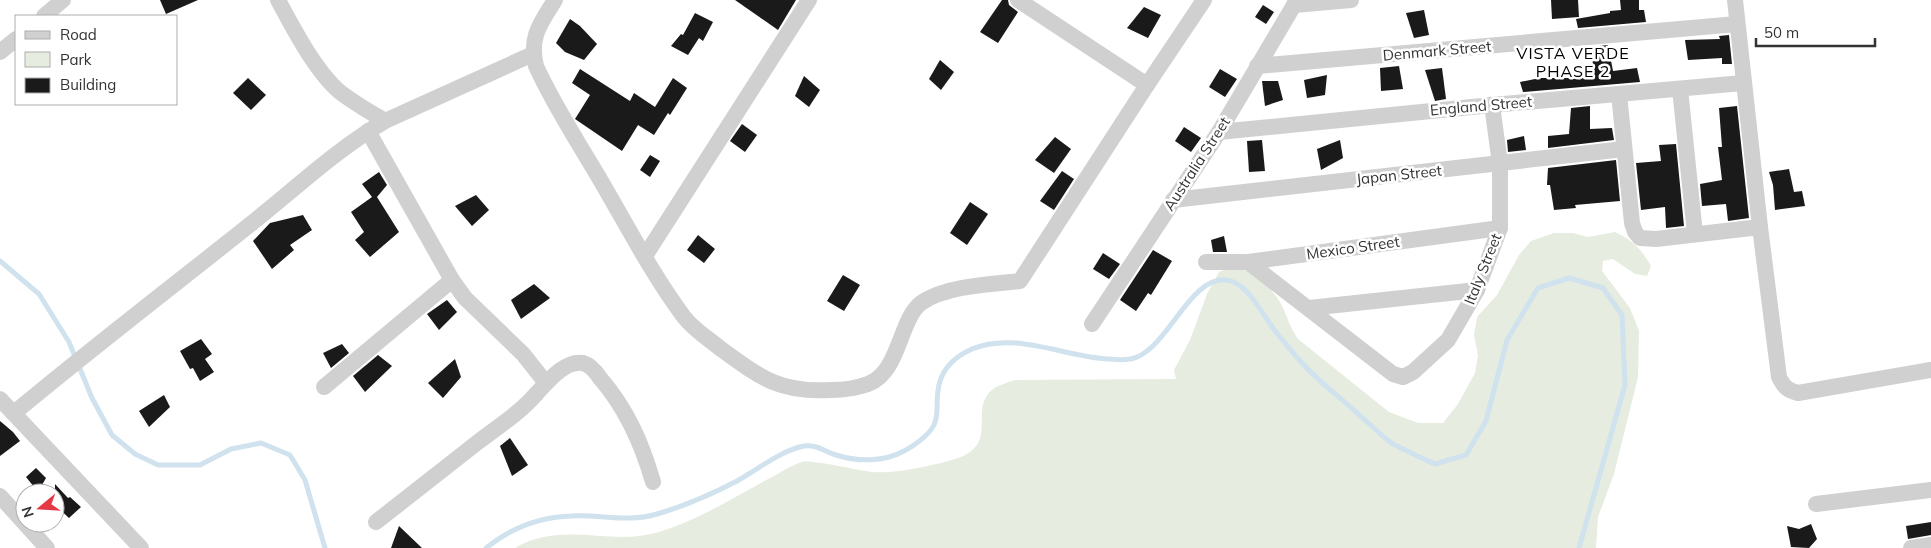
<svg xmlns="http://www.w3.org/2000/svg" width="1931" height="548" viewBox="0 0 1931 548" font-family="Mulish,sans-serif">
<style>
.green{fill:#e6ecdf}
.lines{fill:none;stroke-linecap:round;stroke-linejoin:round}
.stream{stroke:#cfe2ee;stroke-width:5}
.building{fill:#1a1a1a}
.minor{stroke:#d0d0d0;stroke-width:16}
.labels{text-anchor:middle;stroke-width:5;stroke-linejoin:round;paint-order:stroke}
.street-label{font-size:15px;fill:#333;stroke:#fff}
.neighbourhood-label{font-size:16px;letter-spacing:1px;fill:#000;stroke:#fff}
</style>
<rect width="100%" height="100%" fill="#fff"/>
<path class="green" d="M1615,232C1633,240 1642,250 1651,266L1647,276L1635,274L1613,259L1603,261L1602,271L1630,308L1639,331L1638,377L1614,474L1598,517L1596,548H515C562,520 612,547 659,532C698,520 733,498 768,479C779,474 791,465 802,462C811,459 859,471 873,472C895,474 937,465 958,458C997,444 972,414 988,394C994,386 1006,383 1015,380L1176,379L1174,370L1190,340L1207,294L1219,272C1228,268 1240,266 1249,271C1261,277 1278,296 1283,308C1288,319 1291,329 1298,339L1389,412L1418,423H1443L1458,404L1475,373L1478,355L1474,335L1477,317L1497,295L1519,255L1531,241L1554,233H1573L1588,237Z"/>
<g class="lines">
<g class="stream">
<polyline points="0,261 39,294 69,342 92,398 112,435 135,454 158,465 200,465 231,449 261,443 290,455 305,480 325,548"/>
<path d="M486,548C511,528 539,517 571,516C601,514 628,523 657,514C685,506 712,494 737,481C757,470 782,450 804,446C817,444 825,452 836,455C858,462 884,462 904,451C914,446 929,435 934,425C939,414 936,402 938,391C940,370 954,357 972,349C1016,331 1064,357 1109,359C1118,360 1129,361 1137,357C1169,344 1191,276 1226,280C1248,282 1263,316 1276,332C1285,343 1293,353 1302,363C1319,382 1340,397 1358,414C1369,423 1381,436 1393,444C1407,451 1421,458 1435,464L1466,455L1486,421L1507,340L1538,288L1569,278L1603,288L1622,315L1625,385L1579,548"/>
</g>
</g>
<g class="building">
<polygon points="160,0 198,0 166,14"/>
<polygon points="735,0 796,0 778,30"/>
<polygon points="1002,0 1008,0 1009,5 1018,12 998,43 980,32"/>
<polygon points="1551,0 1578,0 1579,17 1552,19"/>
<polygon points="1620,0 1639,0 1639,10 1644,10 1646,22 1578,28 1576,19 1610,13 1610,11 1621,10"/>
<polygon points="1263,5 1274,12 1266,24 1255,17"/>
<polygon points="1144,7 1161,15 1148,38 1127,28"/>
<polygon points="1424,10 1429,35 1414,38 1406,13"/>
<polygon points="695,13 713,22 703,41 699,38 688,55 671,46 681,34 683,35"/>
<polygon points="570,19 580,26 597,44 584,60 565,52 556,43"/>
<polygon points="1729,35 1732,64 1722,64 1722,58 1688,60 1685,40 1720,39 1719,36"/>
<polygon points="1608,45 1613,71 1637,68 1640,82 1523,92 1520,82 1540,78 1571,78 1570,73 1594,70 1590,47"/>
<polygon points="940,60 954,72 941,90 929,79"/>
<polygon points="1399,66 1403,89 1381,91 1380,68"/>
<polygon points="1442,68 1446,99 1435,101 1425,70"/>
<polygon points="580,69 630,101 634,93 655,107 673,78 687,88 670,115 668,113 654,135 638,125 622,151 575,119 590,95 572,83"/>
<polygon points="1220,69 1237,79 1225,97 1209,87"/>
<polygon points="1327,75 1325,95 1307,98 1304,80"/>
<polygon points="804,76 820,90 809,107 795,96"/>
<polygon points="248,78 266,95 251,110 233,93"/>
<polygon points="1262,81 1278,81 1283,100 1265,106"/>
<polygon points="1590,106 1590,129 1612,128 1614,140 1548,148 1548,136 1569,134 1571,108"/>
<polygon points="1737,106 1749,218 1728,221 1726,204 1702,206 1700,184 1722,180 1718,147 1722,147 1719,108"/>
<polygon points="742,124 757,135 745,152 730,141"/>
<polygon points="1184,127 1201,138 1191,152 1175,141"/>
<polygon points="1524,136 1526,150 1508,152 1507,140"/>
<polygon points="1055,137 1071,149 1054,173 1035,160"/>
<polygon points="1262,140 1265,171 1249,172 1247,141"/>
<polygon points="1340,140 1343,158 1321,170 1317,149"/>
<polygon points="1676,144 1684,226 1666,228 1665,207 1641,210 1636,163 1661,161 1659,145"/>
<polygon points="650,155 660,161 650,177 640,170"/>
<polygon points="1616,160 1620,201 1575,205 1576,208 1554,210 1550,185 1547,185 1548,168"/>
<polygon points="1789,169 1794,192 1802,191 1805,206 1775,210 1773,185 1769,172"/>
<polygon points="1062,171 1074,179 1054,210 1040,201"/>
<polygon points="379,172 387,185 377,197 399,232 370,257 355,240 364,232 351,212 372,197 362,184"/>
<polygon points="476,195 489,210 472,226 455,206"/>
<polygon points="970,202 988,214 967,245 950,233"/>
<polygon points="303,215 312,230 290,245 294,250 272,269 253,241 270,223"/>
<polygon points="698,235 715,249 704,263 687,250"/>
<polygon points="1224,236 1227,252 1213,252 1211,240"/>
<polygon points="1153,250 1172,261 1151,295 1148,293 1136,311 1120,300"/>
<polygon points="1103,253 1120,264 1109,279 1093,269"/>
<polygon points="843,275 860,285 844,311 827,301"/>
<polygon points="534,284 550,298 521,319 511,300"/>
<polygon points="447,300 457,312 439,330 427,314"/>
<polygon points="201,339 212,354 205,359 214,372 200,381 193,368 190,369 180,351"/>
<polygon points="342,344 349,353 331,368 323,353"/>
<polygon points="378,355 392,366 365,392 353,376"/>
<polygon points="455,359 461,377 443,398 428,383"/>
<polygon points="164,395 170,407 149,427 139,411"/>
<polygon points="0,421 13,432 20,441 0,456"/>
<polygon points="510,438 528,465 512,476 500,446"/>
<polygon points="36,468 46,478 38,492 26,477"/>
<polygon points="55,484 68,498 70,497 81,507 69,518 55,505"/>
<polygon points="1931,522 1931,535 1908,539 1906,526"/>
<polygon points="1811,524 1817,539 1809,548 1791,547 1787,526 1799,529"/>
<polygon points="399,526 422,548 391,548"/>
</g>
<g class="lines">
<g class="minor">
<path d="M278,0C293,28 316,72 340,92C354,103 370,112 385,121"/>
<path d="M555,0C540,24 529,37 536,66C555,108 582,148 605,188C630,231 654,277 684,317C694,330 709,339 721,349C761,378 780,393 831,390C843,390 857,388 868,384C900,372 899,320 921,303C945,286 991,284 1020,281L1147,85L1204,0"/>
<polyline points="1018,0 1147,85"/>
<path d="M1735,0L1760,227L1779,377C1784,387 1787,390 1798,393L1931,370"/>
<polyline points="1294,5 1351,0"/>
<polyline points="44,16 63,0"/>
<polyline points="0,52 16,39"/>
<polyline points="1257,66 1737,24"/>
<polyline points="1680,89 1695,234"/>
<polyline points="1619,94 1632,223 1635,232 1640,238 1656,239 1760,227"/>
<polyline points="368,131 452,280 465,298 523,354 546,383"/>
<polyline points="1219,132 1492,105 1743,83"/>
<polyline points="1173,200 1624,149"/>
<polyline points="645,256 809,0"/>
<polyline points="1206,262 1248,262 1500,228"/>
<polyline points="1248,262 1393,374 1403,377 1413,372 1448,340 1477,290 1500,228 1500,164 1492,105"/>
<polyline points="1309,308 1477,290"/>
<polyline points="1092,324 1219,132 1297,0"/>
<polyline points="324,387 452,280"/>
<polyline points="0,399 141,548"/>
<path d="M14,413C92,348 173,286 252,223C296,188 337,149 385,121L533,54"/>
<polyline points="0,496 47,548"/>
<polyline points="1816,504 1931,490"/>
<path d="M376,522C410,495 444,469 478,442C498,427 521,412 537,393C548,381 565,360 583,363C590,365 596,372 600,378C627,409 642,444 653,482"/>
<polyline points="1911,548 1931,545"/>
</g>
</g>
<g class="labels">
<g class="street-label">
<text transform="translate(1437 51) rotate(-5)" y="5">Denmark Street</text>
<text transform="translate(1481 106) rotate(-5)" y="5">England Street</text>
<text transform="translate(1197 164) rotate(-57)" y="5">Australia Street</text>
<text transform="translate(1399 175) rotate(-6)" y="5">Japan Street</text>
<text transform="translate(1353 248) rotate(-8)" y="5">Mexico Street</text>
<text transform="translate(1483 269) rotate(-68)" y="5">Italy Street</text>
</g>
<g class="neighbourhood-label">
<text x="1573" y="59">VISTA VERDE<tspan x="1573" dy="18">PHASE 2</tspan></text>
</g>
</g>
<rect x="15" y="15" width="162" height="90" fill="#ffffff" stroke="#adadad"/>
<rect x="25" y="31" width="25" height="8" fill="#d0d0d0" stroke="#adadad"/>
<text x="60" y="40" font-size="15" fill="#333333">Road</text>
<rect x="25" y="52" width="25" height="15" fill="#e6ecdf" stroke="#adadad"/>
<text x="60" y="65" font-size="15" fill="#333333">Park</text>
<rect x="25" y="78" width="25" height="15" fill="#1a1a1a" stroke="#adadad"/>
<text x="60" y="90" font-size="15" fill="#333333">Building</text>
<g transform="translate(40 508) rotate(252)"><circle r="24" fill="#ffffff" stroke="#adadad"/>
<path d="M0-4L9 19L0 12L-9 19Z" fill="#e63946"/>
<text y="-8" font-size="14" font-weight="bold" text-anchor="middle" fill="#333333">N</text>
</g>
<path d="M1756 38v8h119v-8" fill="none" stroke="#333333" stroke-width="2.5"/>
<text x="1764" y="38" font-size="15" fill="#333333" stroke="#ffffff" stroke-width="4" paint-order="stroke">50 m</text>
</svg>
